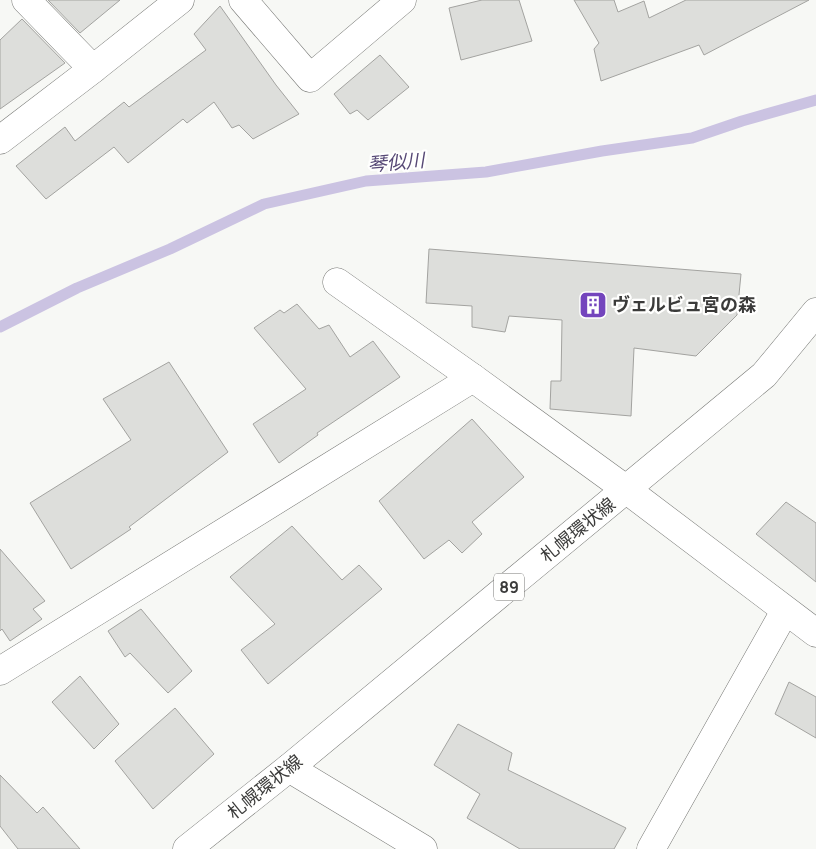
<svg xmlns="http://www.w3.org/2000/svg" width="816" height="849" viewBox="0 0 816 849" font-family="Manrope,'Noto Sans JP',sans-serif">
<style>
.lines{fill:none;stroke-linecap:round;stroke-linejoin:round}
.stream{stroke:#cbc3e2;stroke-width:11}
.building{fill:#dddedb;stroke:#a3a3a0}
.minor-casing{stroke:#767774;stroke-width:29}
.major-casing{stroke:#767774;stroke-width:29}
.minor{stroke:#fff;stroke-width:28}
.major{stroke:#fff;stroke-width:28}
.labels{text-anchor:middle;stroke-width:4.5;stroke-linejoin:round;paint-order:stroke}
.shield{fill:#fffffe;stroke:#767675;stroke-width:1}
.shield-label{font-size:16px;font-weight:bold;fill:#3b3b3a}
.poi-label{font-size:18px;font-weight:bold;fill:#3b3b3a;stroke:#fffffe;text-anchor:start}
.street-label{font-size:18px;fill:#3b3b3a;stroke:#fffffe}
.water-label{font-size:19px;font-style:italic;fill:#564875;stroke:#fffffe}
</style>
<rect width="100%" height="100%" fill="#f7f8f5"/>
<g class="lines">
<polyline class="stream" points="0,327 77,288 170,249 264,204 366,181 486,172 602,151 692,138 742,121 816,100"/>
</g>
<g class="building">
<polygon points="48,0 120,0 80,33"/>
<polygon points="482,0 519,0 532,41 461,60 449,8"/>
<polygon points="574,0 614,0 618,12 644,1 649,18 686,0 809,0 704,55 699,45 601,81 594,49 599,43"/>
<polygon points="220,6 276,85 299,114 253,139 239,125 232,128 214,102 187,123 183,119 128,163 114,147 46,199 16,166 65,127 75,141 124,102 129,107 206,50 194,34"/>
<polygon points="22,19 65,63 0,109 0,40"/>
<polygon points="380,55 409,87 368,120 357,110 350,114 334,94"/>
<polygon points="429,249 741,274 737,315 696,356 634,348 631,416 550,409 551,381 561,381 562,320 509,316 505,332 472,327 472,306 426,303"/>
<polygon points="297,304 319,329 329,325 350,357 373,341 400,377 317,433 318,435 279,463 253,424 306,389 254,328 280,310 284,313"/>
<polygon points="169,362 228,452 129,527 131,529 71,569 30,503 131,440 103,399"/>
<polygon points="472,419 524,477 472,522 482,534 462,553 449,540 424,559 379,501"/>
<polygon points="786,502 816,523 816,582 756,534"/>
<polygon points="292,526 342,580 359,565 382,589 268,684 241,650 275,624 230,577"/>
<polygon points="0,549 45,601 33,609 42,619 10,641 2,629 0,631"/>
<polygon points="141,609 192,671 168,693 130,653 125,657 108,631"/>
<polygon points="80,676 119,724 94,749 52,702"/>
<polygon points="789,682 816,697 816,738 775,714"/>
<polygon points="175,708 214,754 153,809 115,761"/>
<polygon points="458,724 512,753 508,770 626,828 614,849 520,849 467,818 480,794 434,765"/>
<polygon points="0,775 37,813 43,807 80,849 18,849 0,826"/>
</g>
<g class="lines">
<defs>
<g id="minor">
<polyline points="26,0 93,69 180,0"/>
<polyline points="243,0 310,78 402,0"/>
<polyline points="0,140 93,69"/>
<polyline points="337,282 473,378 627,490 816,633"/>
<polyline points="0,671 473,378"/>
<polyline points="289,768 423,849"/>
<polyline points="651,849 785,611"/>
</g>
<polyline id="major" points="187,849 289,768 764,375 816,312"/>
</defs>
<use href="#minor" class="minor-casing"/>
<use href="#major" class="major-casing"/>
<use href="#minor" class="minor"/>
<use href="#major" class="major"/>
</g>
<defs>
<symbol id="building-square" viewBox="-11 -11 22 22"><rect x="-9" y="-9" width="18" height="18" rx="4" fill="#7445bd" stroke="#fffffe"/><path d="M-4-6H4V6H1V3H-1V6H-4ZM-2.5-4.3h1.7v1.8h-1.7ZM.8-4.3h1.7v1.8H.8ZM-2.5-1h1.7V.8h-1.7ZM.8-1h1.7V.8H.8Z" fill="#fff"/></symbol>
</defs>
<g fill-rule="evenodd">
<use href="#building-square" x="577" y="289" width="32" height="32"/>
</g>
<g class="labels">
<rect class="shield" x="494" y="573.5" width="30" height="27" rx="4"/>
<g class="shield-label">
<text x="509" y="593">89</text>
</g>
<g class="poi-label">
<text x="612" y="311">ヴェルビュ宮の森</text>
</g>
<g class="street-label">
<text transform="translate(578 530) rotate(-39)" y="6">札幌環状線</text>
<text transform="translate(265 787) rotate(-39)" y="6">札幌環状線</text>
</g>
<g class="water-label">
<text transform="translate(396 162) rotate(-5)" y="7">琴似川</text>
</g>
</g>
</svg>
